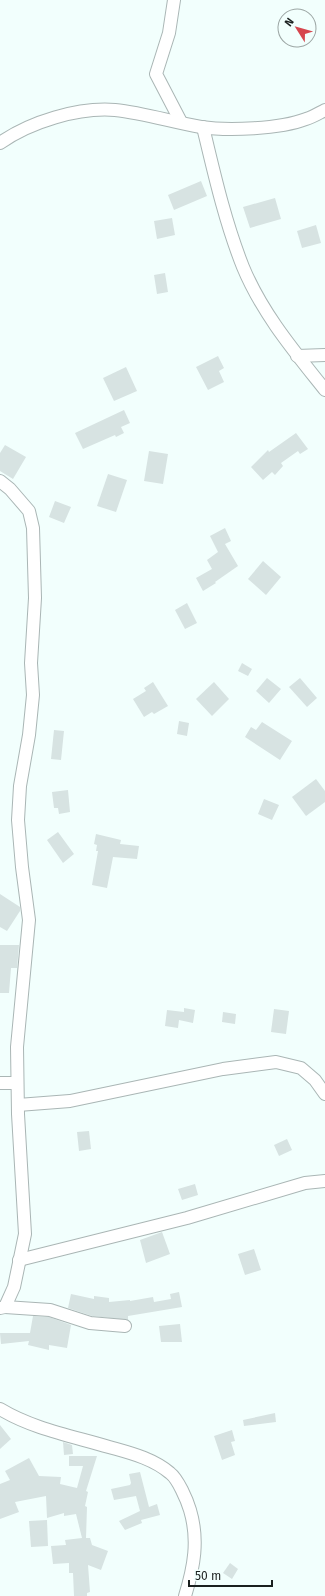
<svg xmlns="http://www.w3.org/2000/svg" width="325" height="1596" viewBox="0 0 325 1596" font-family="'Fira Sans',sans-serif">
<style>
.building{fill:#d7e3e2}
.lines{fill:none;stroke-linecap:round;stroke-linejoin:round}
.street-casing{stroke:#aab6b5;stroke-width:14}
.street{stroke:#fff;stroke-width:12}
</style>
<rect width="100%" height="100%" fill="#f2fffd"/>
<g class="building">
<polygon points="201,181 207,196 174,210 168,195"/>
<polygon points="275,198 281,219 250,228 243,207"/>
<polygon points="172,218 175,235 157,239 154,221"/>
<polygon points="316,225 321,243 302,248 297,231"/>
<polygon points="165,273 168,292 157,294 154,275"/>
<polygon points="218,356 224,368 219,371 224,382 208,390 196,367"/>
<polygon points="126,367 137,391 114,401 103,378"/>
<polygon points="124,410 130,423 121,427 124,433 116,437 115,435 83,449 75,433"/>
<polygon points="296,433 308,449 300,454 298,451 281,463 283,466 275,475 272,472 263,480 251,467 268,450 269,452"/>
<polygon points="5,445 26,457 13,479 0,471 0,453"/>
<polygon points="149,451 168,454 163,484 144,481"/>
<polygon points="108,474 127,480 116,512 97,506"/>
<polygon points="55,501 71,507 64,523 49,517"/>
<polygon points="225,528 231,541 225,544 238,566 215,582 216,583 203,591 196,578 212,569 207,560 218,552 210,536"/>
<polygon points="263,561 281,577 266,595 248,579"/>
<polygon points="187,603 197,623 185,629 175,610"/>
<polygon points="242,663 252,669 248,676 238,671"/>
<polygon points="267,678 281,689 269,703 256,691"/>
<polygon points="300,678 317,698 307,707 289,687"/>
<polygon points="153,682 168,706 154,714 152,712 144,717 133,699 146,691 144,688"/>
<polygon points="214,682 229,699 212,716 196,699"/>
<polygon points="179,721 189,723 187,736 177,734"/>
<polygon points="262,722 292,741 280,760 245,737 251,727 256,730"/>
<polygon points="54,730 64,731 61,760 51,759"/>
<polygon points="316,779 325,791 325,802 306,816 292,797"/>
<polygon points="68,790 70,812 59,814 58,808 54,808 52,792"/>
<polygon points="264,799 279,805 272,820 258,814"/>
<polygon points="58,832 74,854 63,863 47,840"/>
<polygon points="96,834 121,840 120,844 139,846 137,859 113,857 107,888 92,885 98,851 96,851 97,845 94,844"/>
<polygon points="0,894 20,907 20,911 7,931 0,927"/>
<polygon points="0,945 19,945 17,968 11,968 9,993 0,993"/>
<polygon points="184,1008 195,1010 193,1023 179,1020 178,1028 165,1026 167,1010 184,1012"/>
<polygon points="274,1009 289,1011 286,1034 271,1032"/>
<polygon points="223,1012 236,1014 235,1024 222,1022"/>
<polygon points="89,1131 91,1149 79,1151 77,1132"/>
<polygon points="287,1139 292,1150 279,1156 274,1145"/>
<polygon points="195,1184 198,1195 182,1200 178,1189"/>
<polygon points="162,1232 170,1254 146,1263 140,1240"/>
<polygon points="254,1249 261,1270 245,1275 238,1254"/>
<polygon points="179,1292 182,1307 128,1316 128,1320 92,1316 68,1308 71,1294 94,1299 94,1296 109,1298 109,1302 130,1300 130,1301 153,1297 154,1302 171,1299 170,1294"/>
<polygon points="33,1316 49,1317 71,1325 67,1348 49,1345 49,1350 28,1345 29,1341 1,1344 0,1333 30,1333"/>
<polygon points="180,1324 182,1342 161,1342 159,1326"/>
<polygon points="275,1413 276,1422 244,1426 243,1420"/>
<polygon points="0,1425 11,1439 0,1449"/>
<polygon points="232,1430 235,1441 231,1442 235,1455 222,1460 214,1436"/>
<polygon points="63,1442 72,1445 73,1454 64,1455"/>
<polygon points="69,1456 97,1456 86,1491 88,1492 85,1506 87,1507 86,1538 90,1538 92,1545 108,1551 101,1570 88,1565 90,1592 87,1593 87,1596 74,1596 73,1573 69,1573 69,1563 53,1564 51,1546 66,1545 65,1540 82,1538 76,1514 64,1516 64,1513 47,1518 46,1496 15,1502 19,1512 0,1519 0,1484 10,1480 5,1471 29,1458 39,1476 61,1477 60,1484 77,1488 83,1466 69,1466"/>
<polygon points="140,1472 149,1507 157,1504 160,1515 141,1520 142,1523 125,1530 119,1521 140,1511 136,1496 114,1500 111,1489 130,1485 131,1483 129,1474"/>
<polygon points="47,1520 48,1546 31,1547 29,1521"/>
<polygon points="230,1563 238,1569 232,1579 223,1573"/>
</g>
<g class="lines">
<defs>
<g id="street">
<polyline points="174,0 169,33 156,74 181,122"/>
<path d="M203,127C214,173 225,222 243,267C262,313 294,351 325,390"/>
<path d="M0,143C30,122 78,107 115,110C144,113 172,122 201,127C228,131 280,129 306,119C313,117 319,113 325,110"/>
<polyline points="297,356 325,355"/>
<polyline points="0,481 10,489 29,511 33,528 35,598 31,663 33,695 29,735 20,786 18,820 22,867 29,920 17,1047 18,1114 25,1234 14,1287 5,1307 0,1308"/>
<polyline points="0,1083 17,1083"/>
<polyline points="18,1105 70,1101 223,1069 276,1062 301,1068 315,1080 325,1094"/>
<polyline points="19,1260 187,1218 305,1183 325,1181"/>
<polyline points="5,1307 50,1310 90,1323 125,1326"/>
<path d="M0,1409C33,1429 72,1436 109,1447C130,1453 152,1458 170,1473C178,1479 187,1500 190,1510C199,1540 194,1567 185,1596"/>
</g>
</defs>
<use href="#street" class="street-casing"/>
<use href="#street" class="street"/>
</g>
<g transform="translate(297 28) rotate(307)"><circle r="19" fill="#f2fffd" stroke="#9ca6a4"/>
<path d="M0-3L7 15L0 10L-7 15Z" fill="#d6464e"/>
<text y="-6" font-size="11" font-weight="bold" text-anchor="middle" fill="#1b201f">N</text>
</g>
<path d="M189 1580v6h83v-6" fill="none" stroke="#1b201f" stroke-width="2"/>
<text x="195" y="1580" font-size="12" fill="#1b201f" stroke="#f2fffd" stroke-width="3" paint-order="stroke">50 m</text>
</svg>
